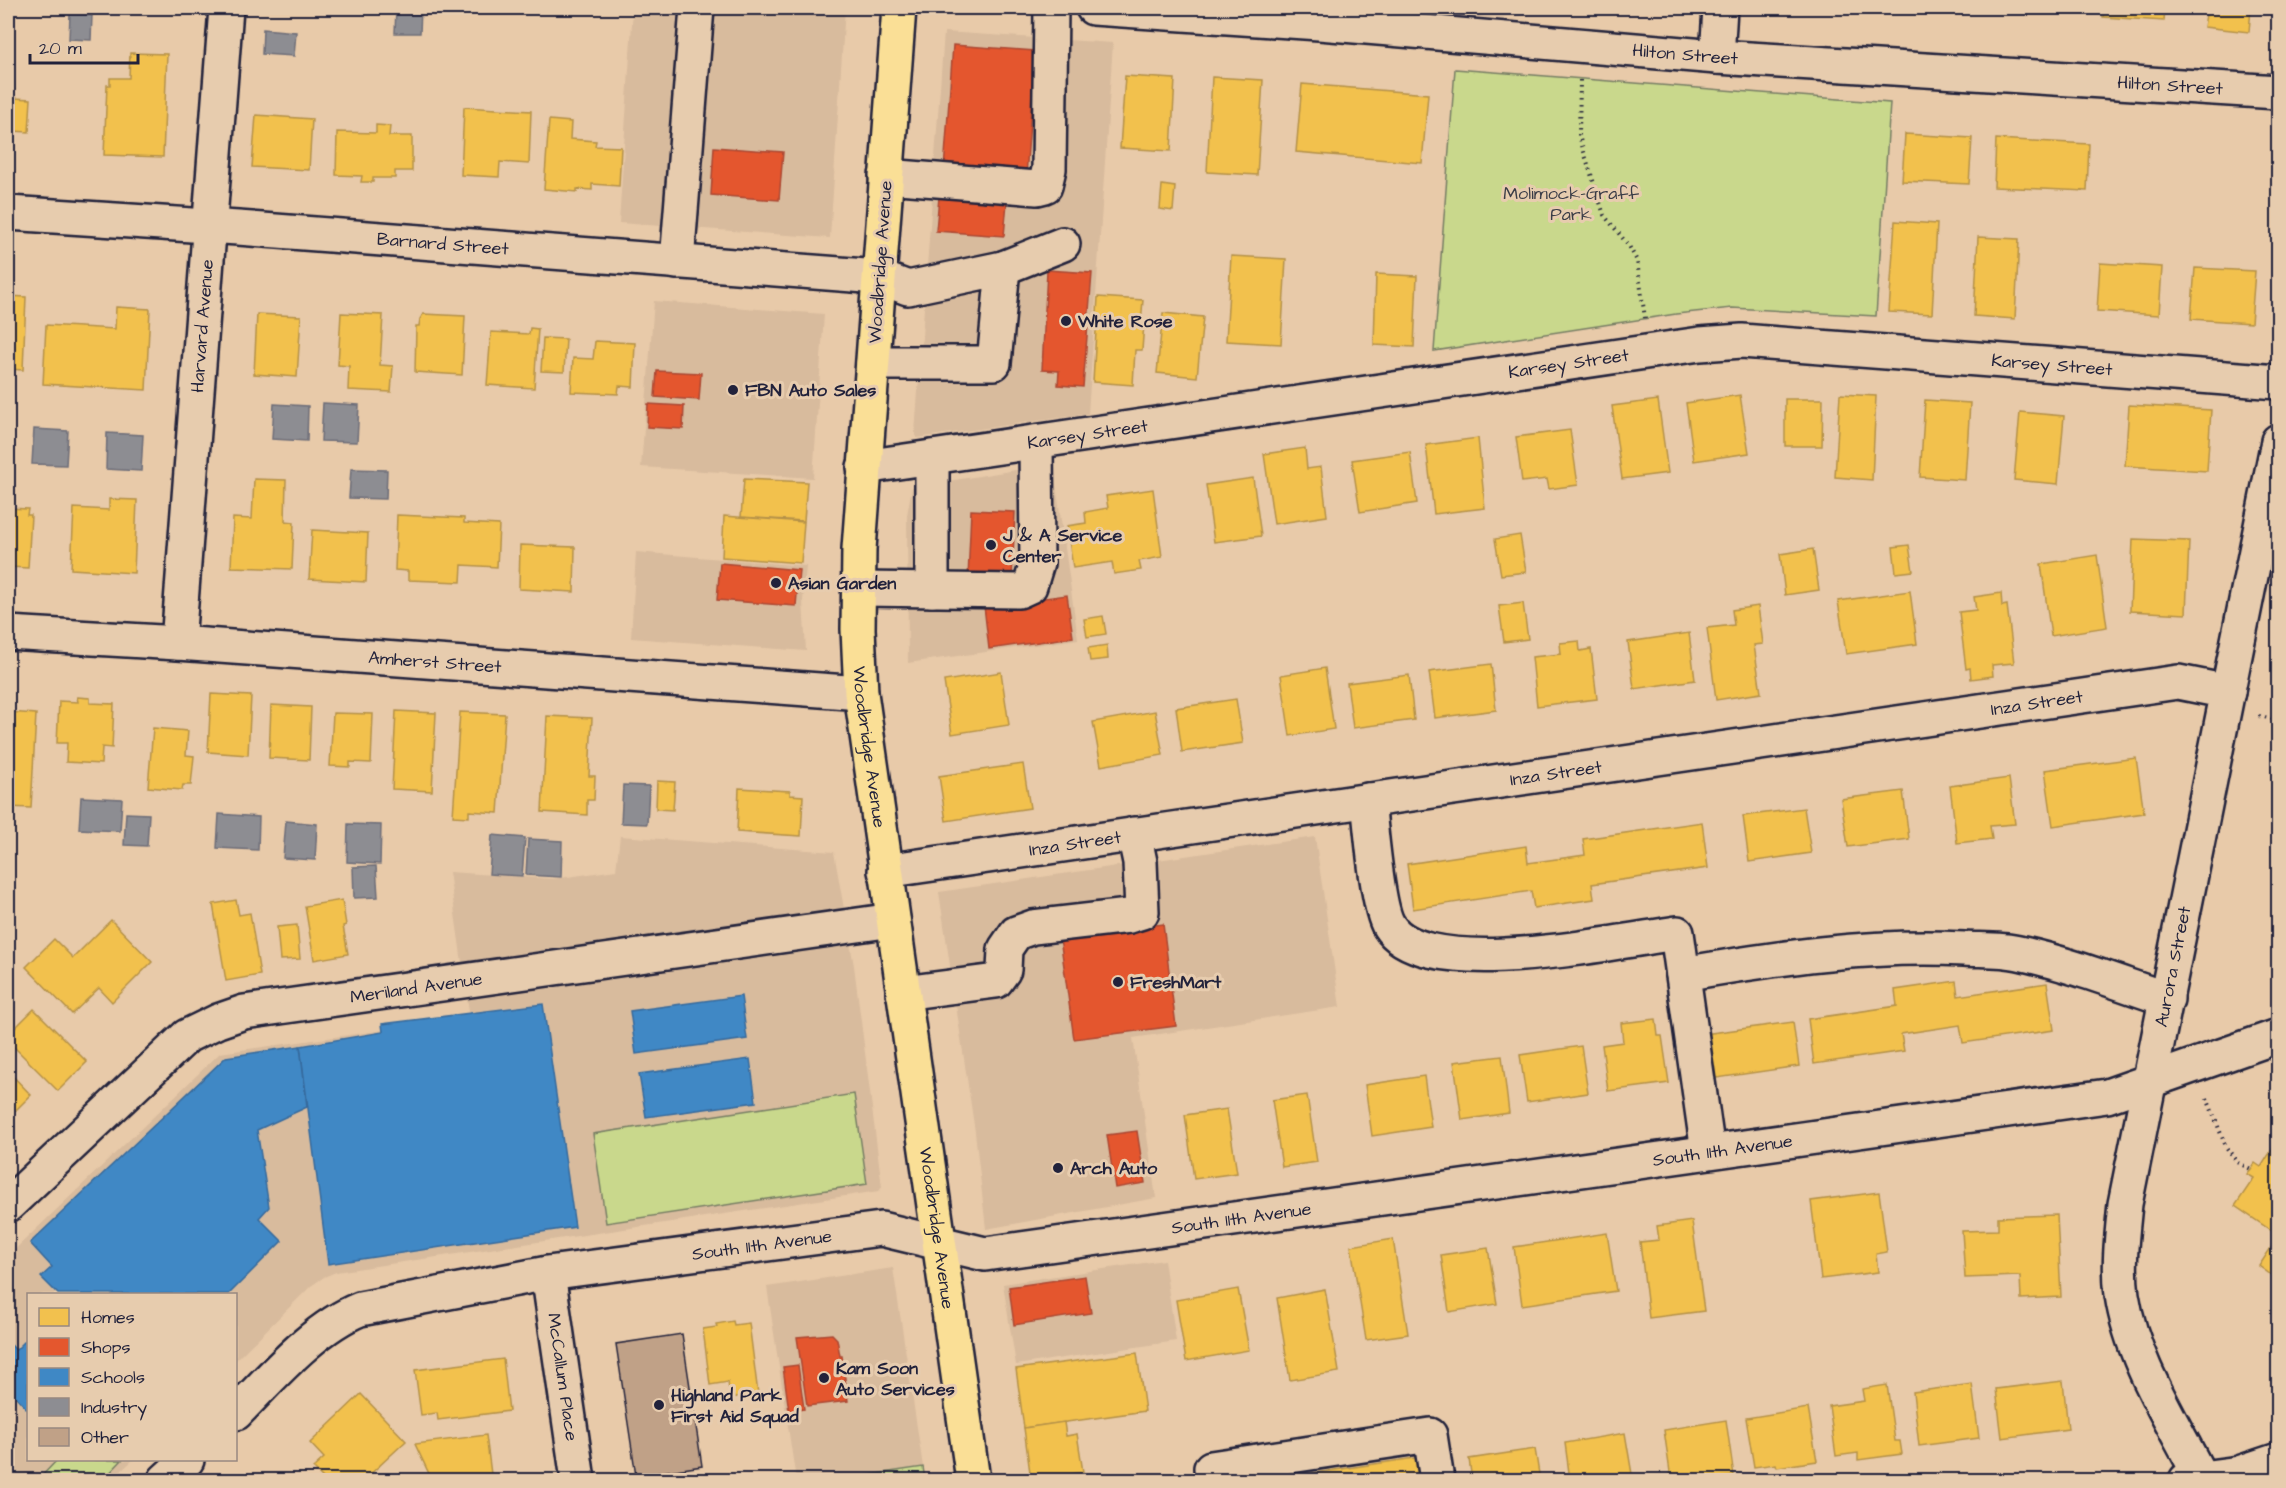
<svg xmlns="http://www.w3.org/2000/svg" width="2286" height="1488" viewBox="0 0 2286 1488" font-family="'Architects Daughter',sans-serif">
<style>
.built{fill:#d8bb9d}
.green{fill:#c9d88c;stroke:#767d64;stroke-width:1.5}
.homes{fill:#f2c14e;stroke:#b49148;stroke-width:1.5}
.shops{fill:#e4572e;stroke:#aa4732;stroke-width:1.5}
.schools{fill:#3f88c5;stroke:#36699c;stroke-width:1.5}
.industry{fill:#8d8d92;stroke:#6d6d78;stroke-width:1.5}
.building{fill:#c0a187;stroke:#22223b;stroke-width:1.5}
.lines{fill:none;stroke-linecap:round;stroke-linejoin:round}
.minor-casing{stroke:#22223b;stroke-width:38}
.major-casing{stroke:#22223b;stroke-width:38}
.path{stroke:#22223b;stroke-width:4;stroke-dasharray:1.5 4.5;stroke-linecap:butt}
.minor{stroke:#e7ccae;stroke-width:33}
.major{stroke:#fadf96;stroke-width:33}
.poi-dot{fill:#22223b;stroke:#e7ccae;stroke-width:2}
.labels{text-anchor:middle;stroke-width:6;stroke-linejoin:round;paint-order:stroke}
.street-label{font-size:18px;fill:#22223b;stroke:#e7ccae}
.park-label{font-size:18px;fill:#3b3d47;stroke:#e7ccae}
.poi-label{font-size:18px;font-weight:bold;fill:#22223b;stroke:#e7ccae;text-anchor:start}
</style>
<rect width="100%" height="100%" fill="#e8caa9"/>
<filter id="ink" filterUnits="userSpaceOnUse"><feTurbulence type="fractalNoise" baseFrequency=".0167" numOctaves="2"/><feDisplacementMap in="SourceGraphic" scale="12" xChannelSelector="R" yChannelSelector="G"/><feConvolveMatrix kernelMatrix="1 2 1 2 8 2 1 2 1" color-interpolation-filters="sRGB"/></filter>
<g filter="url(#ink)">
<g class="built">
<polygon points="633,8 845,8 830,238 619,223"/>
<polygon points="944,32 1113,43 1088,414 917,438 915,433"/>
<polygon points="654,301 824,314 813,478 641,467"/>
<polygon points="1053,464 1078,639 908,663 907,515 912,487"/>
<polygon points="636,552 806,566 803,601 806,651 631,638"/>
<polygon points="620,836 834,852 854,966 882,1187 879,1191 336,1272 324,1277 311,1286 236,1360 236,1294 28,1294 28,1460 133,1460 111,1480 14,1480 8,1474 8,1256 220,1053 470,1018 449,872 554,879 616,870"/>
<polygon points="1315,837 1340,1007 1133,1038 1156,1198 986,1229 975,1132 939,892"/>
<polygon points="1164,1260 1176,1341 1016,1365 1003,1284"/>
<polygon points="893,1268 923,1467 835,1480 796,1480 767,1287"/>
</g>
<g class="green">
<polygon points="1455,69 1890,103 1876,316 1732,308 1676,314 1434,351"/>
<polygon points="854,1094 867,1184 606,1223 593,1134"/>
<polygon points="57,1460 122,1460 103,1480 38,1480"/>
<polygon points="923,1467 925,1480 835,1480"/>
</g>
<g class="homes">
<polygon points="2029,8 2068,8 2068,11"/>
<polygon points="2104,8 2165,8 2164,21 2103,17"/>
<polygon points="2207,8 2251,8 2249,32 2204,27"/>
<polygon points="130,53 167,54 163,157 104,155 107,85 110,85 110,78 129,78"/>
<polygon points="1125,76 1175,79 1171,151 1120,148"/>
<polygon points="1212,77 1263,80 1257,175 1207,172"/>
<polygon points="8,84 14,84 14,98 31,99 29,132 12,131 12,141 8,141"/>
<polygon points="1302,84 1428,94 1422,163 1296,152"/>
<polygon points="464,107 531,111 529,164 500,162 499,177 461,175"/>
<polygon points="256,115 312,119 309,170 252,167"/>
<polygon points="549,120 571,122 570,139 596,141 595,146 621,147 619,186 592,184 592,190 577,189 577,192 544,189"/>
<polygon points="376,125 390,126 389,136 412,136 412,171 395,171 395,178 373,178 373,182 361,182 362,176 336,175 337,132 376,133"/>
<polygon points="1905,134 1972,138 1969,184 1902,181"/>
<polygon points="1996,139 2089,144 2087,191 1994,187"/>
<polygon points="1162,185 1175,187 1173,211 1160,209"/>
<polygon points="1895,221 1937,224 1932,314 1889,312"/>
<polygon points="1978,237 2019,239 2015,319 1974,316"/>
<polygon points="1231,256 1286,259 1281,344 1226,341"/>
<polygon points="2100,263 2162,267 2159,315 2097,311"/>
<polygon points="2195,268 2255,271 2251,323 2191,319"/>
<polygon points="1376,274 1417,276 1414,347 1374,345"/>
<polygon points="8,296 26,297 23,370 8,369"/>
<polygon points="1098,297 1143,300 1141,323 1144,323 1142,350 1135,350 1133,385 1093,382"/>
<polygon points="116,307 150,309 146,390 43,384 46,325 115,329"/>
<polygon points="341,313 383,315 380,365 393,366 391,392 348,390 349,366 338,365"/>
<polygon points="1163,313 1203,317 1197,377 1157,373"/>
<polygon points="257,314 301,316 297,377 254,374"/>
<polygon points="423,314 465,316 462,375 415,372 416,326 419,326 420,319"/>
<polygon points="530,328 538,329 534,388 487,385 491,332 529,334"/>
<polygon points="543,338 566,339 564,372 541,371"/>
<polygon points="595,341 635,343 633,387 619,386 618,394 571,392 573,358 593,359"/>
<polygon points="1840,394 1876,396 1872,480 1835,477"/>
<polygon points="1740,395 1749,453 1694,461 1686,403"/>
<polygon points="1785,399 1823,399 1822,446 1785,446"/>
<polygon points="1658,400 1668,473 1622,479 1612,406"/>
<polygon points="1925,400 1970,403 1965,480 1920,477"/>
<polygon points="2129,405 2211,410 2207,471 2125,466"/>
<polygon points="2020,412 2064,416 2058,484 2014,480"/>
<polygon points="1570,430 1578,485 1549,489 1547,479 1522,482 1516,437"/>
<polygon points="1478,438 1485,508 1434,514 1426,445"/>
<polygon points="1305,448 1307,469 1321,467 1327,516 1274,524 1264,454"/>
<polygon points="1410,452 1417,503 1360,512 1352,460"/>
<polygon points="1253,478 1261,536 1214,542 1206,485"/>
<polygon points="254,479 286,480 285,521 294,522 292,569 231,567 233,518 252,519"/>
<polygon points="744,479 807,482 804,521 741,517"/>
<polygon points="1153,489 1162,557 1139,561 1141,570 1114,574 1112,562 1073,568 1067,526 1086,523 1085,512 1108,508 1106,496"/>
<polygon points="109,499 137,500 134,573 71,569 74,508 109,510"/>
<polygon points="8,508 28,509 27,515 31,515 28,568 8,567"/>
<polygon points="397,515 464,518 464,523 499,525 497,567 462,565 461,582 408,580 408,571 395,570"/>
<polygon points="724,516 804,522 801,563 722,557"/>
<polygon points="312,530 368,533 366,582 309,579"/>
<polygon points="1520,535 1526,572 1501,575 1495,539"/>
<polygon points="2133,539 2189,541 2186,614 2130,611"/>
<polygon points="520,545 575,547 574,592 519,589"/>
<polygon points="1909,545 1913,571 1896,573 1893,547"/>
<polygon points="1813,549 1819,590 1785,595 1780,554"/>
<polygon points="2097,555 2107,627 2051,636 2041,564"/>
<polygon points="1910,591 1917,644 1846,654 1838,601"/>
<polygon points="2001,593 2002,606 2007,605 2014,663 1992,665 1993,676 1971,679 1970,668 1966,669 1959,612 1976,610 1974,597"/>
<polygon points="1523,603 1528,639 1504,642 1499,606"/>
<polygon points="1758,606 1763,644 1754,645 1761,693 1716,700 1707,628 1734,625 1732,610"/>
<polygon points="1103,616 1106,634 1087,637 1084,619"/>
<polygon points="1689,633 1695,680 1634,689 1628,642"/>
<polygon points="1579,641 1580,651 1591,649 1597,699 1537,706 1532,657 1561,654 1560,643"/>
<polygon points="1107,645 1108,659 1090,661 1088,648"/>
<polygon points="1491,664 1496,710 1435,718 1429,672"/>
<polygon points="1325,668 1334,729 1290,736 1281,675"/>
<polygon points="1001,672 1009,725 952,734 944,681"/>
<polygon points="1409,675 1414,720 1353,728 1347,683"/>
<polygon points="211,694 251,696 248,755 208,752"/>
<polygon points="77,697 90,698 90,703 114,704 112,748 102,747 101,764 66,762 67,743 57,743 59,701 78,702"/>
<polygon points="1236,699 1243,743 1182,752 1176,708"/>
<polygon points="271,705 311,707 309,760 269,758"/>
<polygon points="396,711 436,713 432,791 392,789"/>
<polygon points="1155,711 1163,755 1101,766 1093,722"/>
<polygon points="8,712 36,714 31,808 8,807"/>
<polygon points="460,712 505,714 498,813 469,811 469,817 453,816"/>
<polygon points="333,713 373,714 371,763 350,762 350,767 330,766"/>
<polygon points="547,716 592,718 589,776 595,776 594,800 587,800 587,815 542,812"/>
<polygon points="153,728 188,731 186,755 194,756 191,785 183,785 182,790 148,787"/>
<polygon points="2136,758 2144,813 2053,826 2045,770"/>
<polygon points="1023,764 1030,808 946,821 939,776"/>
<polygon points="2009,778 2015,824 1990,826 1992,839 1957,843 1950,786"/>
<polygon points="657,781 675,782 673,810 656,809"/>
<polygon points="739,788 790,791 790,795 803,796 801,836 737,832"/>
<polygon points="1903,791 1909,839 1848,847 1841,799"/>
<polygon points="1804,808 1811,853 1749,862 1743,816"/>
<polygon points="1702,822 1708,868 1592,884 1594,899 1534,908 1531,891 1413,909 1407,864 1526,846 1528,863 1585,855 1583,839"/>
<polygon points="236,900 239,915 250,913 260,975 226,981 213,904"/>
<polygon points="342,900 346,925 343,926 348,954 314,960 305,906"/>
<polygon points="111,920 152,962 112,1002 99,988 72,1014 26,967 54,939 73,958"/>
<polygon points="297,925 300,959 280,960 277,927"/>
<polygon points="1956,981 1958,996 2047,983 2054,1030 1963,1043 1960,1025 1901,1034 1904,1051 1814,1064 1808,1019 1897,1006 1895,990"/>
<polygon points="34,1009 87,1062 58,1091 8,1041 8,1035"/>
<polygon points="1656,1019 1658,1036 1662,1036 1669,1083 1608,1091 1602,1045 1623,1042 1621,1023"/>
<polygon points="1793,1022 1799,1066 1710,1079 1704,1034"/>
<polygon points="1581,1046 1588,1093 1527,1102 1520,1055"/>
<polygon points="1502,1056 1509,1113 1462,1120 1454,1062"/>
<polygon points="8,1071 31,1095 8,1118"/>
<polygon points="1424,1076 1431,1127 1372,1136 1365,1085"/>
<polygon points="1307,1095 1317,1162 1282,1167 1272,1100"/>
<polygon points="1227,1109 1237,1173 1194,1179 1185,1115"/>
<polygon points="2278,1140 2278,1235 2235,1206 2254,1178 2247,1174 2251,1169 2255,1163 2261,1167"/>
<polygon points="1879,1192 1887,1252 1876,1254 1878,1272 1821,1279 1811,1201"/>
<polygon points="2057,1215 2061,1297 2021,1299 2020,1276 1965,1278 1962,1231 1998,1230 1998,1217"/>
<polygon points="1692,1221 1704,1311 1649,1318 1640,1242 1659,1240 1657,1226"/>
<polygon points="1607,1233 1616,1291 1522,1305 1514,1247"/>
<polygon points="2278,1237 2278,1280 2259,1266"/>
<polygon points="1393,1239 1408,1334 1366,1340 1351,1246"/>
<polygon points="1488,1248 1497,1304 1449,1312 1441,1255"/>
<polygon points="1238,1289 1249,1350 1186,1361 1176,1300"/>
<polygon points="1325,1289 1339,1372 1290,1380 1277,1298"/>
<polygon points="733,1321 734,1325 749,1323 758,1394 730,1398 728,1382 710,1385 703,1329 717,1327 716,1324"/>
<polygon points="1137,1353 1145,1411 1024,1428 1016,1369"/>
<polygon points="503,1359 509,1411 438,1420 437,1413 421,1415 415,1370"/>
<polygon points="2063,1381 2068,1429 2002,1438 1996,1389"/>
<polygon points="1972,1384 1979,1438 1919,1446 1913,1392"/>
<polygon points="1887,1385 1895,1441 1900,1441 1902,1454 1858,1460 1858,1453 1836,1456 1829,1406 1864,1401 1862,1389"/>
<polygon points="361,1394 406,1441 364,1480 325,1480 313,1468 324,1458 310,1443"/>
<polygon points="1808,1408 1817,1461 1777,1467 1776,1464 1754,1467 1746,1418"/>
<polygon points="1726,1420 1734,1476 1704,1480 1693,1480 1693,1476 1671,1479 1664,1430"/>
<polygon points="1064,1422 1066,1436 1077,1434 1083,1472 1071,1474 1072,1480 1031,1480 1024,1428"/>
<polygon points="1625,1433 1633,1480 1570,1480 1565,1443"/>
<polygon points="486,1435 491,1474 450,1480 432,1480 415,1444"/>
<polygon points="1535,1449 1540,1480 1472,1480 1469,1459"/>
<polygon points="1421,1457 1424,1480 1268,1480"/>
</g>
<g class="shops">
<polygon points="953,45 1035,51 1026,176 944,170"/>
<polygon points="714,147 783,152 779,200 711,195"/>
<polygon points="939,197 1007,202 1004,236 936,231"/>
<polygon points="1047,270 1092,273 1083,387 1058,385 1059,371 1042,370"/>
<polygon points="657,371 701,373 699,400 655,397"/>
<polygon points="648,404 684,406 683,429 647,427"/>
<polygon points="971,510 1015,512 1012,580 968,579"/>
<polygon points="720,563 799,570 796,606 717,600"/>
<polygon points="1067,595 1073,637 989,649 984,606"/>
<polygon points="1163,924 1176,1026 1074,1039 1060,938"/>
<polygon points="1137,1131 1145,1183 1115,1188 1107,1135"/>
<polygon points="1085,1276 1091,1313 1014,1325 1009,1287"/>
<polygon points="832,1334 837,1339 840,1356 842,1356 848,1401 807,1406 797,1337"/>
<polygon points="798,1365 804,1409 789,1411 783,1367"/>
</g>
<g class="schools">
<polygon points="741,996 747,1039 636,1054 630,1011"/>
<polygon points="543,1004 575,1227 328,1264 300,1046 383,1032 382,1024"/>
<polygon points="300,1046 307,1107 257,1130 269,1207 259,1218 282,1241 229,1294 58,1294 41,1277 52,1267 30,1243 226,1057"/>
<polygon points="750,1059 756,1102 646,1117 639,1074"/>
<polygon points="28,1338 28,1410 8,1388 8,1342 16,1350"/>
</g>
<g class="industry">
<polygon points="396,8 421,8 420,33 395,33"/>
<polygon points="70,14 92,15 91,40 69,39"/>
<polygon points="263,29 296,32 294,56 262,54"/>
<polygon points="323,403 359,405 357,442 321,441"/>
<polygon points="274,404 308,406 307,441 272,439"/>
<polygon points="34,429 68,431 66,465 32,464"/>
<polygon points="107,433 143,435 141,471 106,469"/>
<polygon points="351,469 387,470 386,499 349,498"/>
<polygon points="623,785 649,786 647,824 621,823"/>
<polygon points="81,797 122,799 120,831 79,829"/>
<polygon points="126,813 149,814 147,846 124,845"/>
<polygon points="219,814 259,817 258,850 217,848"/>
<polygon points="286,821 317,824 315,860 283,858"/>
<polygon points="348,824 381,825 380,864 347,862"/>
<polygon points="492,835 525,838 522,876 489,874"/>
<polygon points="528,839 562,841 561,877 526,875"/>
<polygon points="376,866 378,897 354,898 353,867"/>
</g>
<polygon class="building" points="682,1334 702,1466 636,1476 616,1344"/>
<g class="lines">
<defs>
<g id="minor">
<path id="s1" d="M1093,8L1319,23L1717,57L2278,92"/>
<polyline points="1717,57 1720,8"/>
<polyline points="886,176 1037,188 1045,186 1049,169 1051,8"/>
<path id="s2" d="M8,213L238,228L879,277L908,288L1003,268L994,363H873"/>
<polyline points="677,262 697,8"/>
<polyline points="1003,268 1063,244"/>
<path id="s3" d="M864,467L1700,344L1742,341L2278,382"/>
<polyline points="860,589 1019,591 1030,586 1037,563 1036,442"/>
<polyline points="932,590 932,457"/>
<path id="s4" d="M8,633L178,643L861,693"/>
<path id="s5" d="M178,643L226,8"/>
<path d="M1368,800C1371,827 1377,907 1389,926C1424,983 1619,941 1677,933L1708,1152"/>
<path id="s6" d="M885,871L2178,682L2228,692"/>
<path d="M1683,974C1776,958 1870,944 1964,949C1982,950 2002,949 2019,953C2070,964 2118,983 2167,999"/>
<polyline points="903,993 996,981 1004,970 1005,949 1016,933 1033,927 1129,916 1142,912 1140,862 1134,834"/>
<path id="s7" d="M8,1205L187,1036L218,1021L244,1012L893,920"/>
<path id="s8" d="M548,1273L578,1480"/>
<path id="s9" d="M236,1413C272,1377 313,1328 360,1309L548,1273L881,1229L985,1254L2107,1096L2278,1036"/>
<polyline points="165,1480 187,1460"/>
<polyline points="1213,1480 1211,1468 1430,1435 1437,1480"/>
<polyline points="2186,1480 2239,1473 2278,1460"/>
<path id="s10" d="M2202,1480C2173,1422 2132,1361 2122,1295C2118,1265 2122,1234 2125,1204L2278,441"/>
</g>
<g id="major">
<path id="s11" d="M899,8L859,549L858,629L861,693L973,1480"/>
</g>
</defs>
<use href="#minor" class="minor-casing"/>
<use href="#major" class="major-casing"/>
<g class="path">
<polyline points="1580,80 1579,136 1604,215 1629,246 1637,261 1645,318"/>
<polyline points="2259,716 2278,720"/>
<polyline points="2207,1098 2226,1147 2238,1163 2251,1169"/>
</g>
<use href="#minor" class="minor"/>
<use href="#major" class="major"/>
</g>
</g>
<g class="poi-dot">
<circle cx="1066" cy="321" r="6"/>
<circle cx="733" cy="390" r="6"/>
<circle cx="991" cy="545" r="6"/>
<circle cx="776" cy="583" r="6"/>
<circle cx="1118" cy="982" r="6"/>
<circle cx="1058" cy="1168" r="6"/>
<circle cx="824" cy="1378" r="6"/>
<circle cx="659" cy="1405" r="6"/>
</g>
<g class="labels">
<g class="street-label">
<text dy="6" stroke="none"><textPath href="#s1" startOffset="594">Hilton Street</textPath></text>
<text dy="6" stroke="none"><textPath href="#s1" startOffset="1080">Hilton Street</textPath></text>
<text dy="6" stroke="none"><textPath href="#s2" startOffset="436">Barnard Street</textPath></text>
<text transform="translate(880 262) rotate(-86)" y="6">Woodbridge Avenue</text>
<text dy="6" stroke="none"><textPath href="#s5" startOffset="318">Harvard Avenue</textPath></text>
<text dy="6" stroke="none"><textPath href="#s3" startOffset="712">Karsey Street</textPath></text>
<text dy="6" stroke="none"><textPath href="#s3" startOffset="1198">Karsey Street</textPath></text>
<text dy="6" stroke="none"><textPath href="#s3" startOffset="226">Karsey Street</textPath></text>
<text dy="6" stroke="none"><textPath href="#s4" startOffset="428">Amherst Street</textPath></text>
<text dy="6" stroke="none"><textPath href="#s6" startOffset="1164">Inza Street</textPath></text>
<text dy="6" stroke="none"><textPath href="#s11" startOffset="741">Woodbridge Avenue</textPath></text>
<text dy="6" stroke="none"><textPath href="#s6" startOffset="678">Inza Street</textPath></text>
<text dy="6" stroke="none"><textPath href="#s6" startOffset="192">Inza Street</textPath></text>
<text dy="6" stroke="none"><textPath href="#s10" startOffset="536">Aurora Street</textPath></text>
<text dy="6" stroke="none"><textPath href="#s7" startOffset="482">Meriland Avenue</textPath></text>
<text dy="6" stroke="none"><textPath href="#s9" startOffset="1542">South 11th Avenue</textPath></text>
<text dy="6" stroke="none"><textPath href="#s9" startOffset="1056">South 11th Avenue</textPath></text>
<text dy="6" stroke="none"><textPath href="#s11" startOffset="1227">Woodbridge Avenue</textPath></text>
<text dy="6" stroke="none"><textPath href="#s9" startOffset="570">South 11th Avenue</textPath></text>
<text dy="6" stroke="none"><textPath href="#s8" startOffset="105">McCallum Place</textPath></text>
</g>
<g class="park-label">
<text x="1571" y="199">Molimock-Graff<tspan x="1571" dy="21">Park</tspan></text>
</g>
<g class="poi-label">
<text x="1078" y="327">White Rose</text>
<text x="745" y="396">FBN Auto Sales</text>
<text x="1003" y="541">J &amp; A Service<tspan x="1003" dy="21">Center</tspan></text>
<text x="788" y="589">Asian Garden</text>
<text x="1130" y="988">FreshMart</text>
<text x="1070" y="1174">Arch Auto</text>
<text x="836" y="1374">Kam Soon<tspan x="836" dy="21">Auto Services</tspan></text>
<text x="671" y="1401">Highland Park<tspan x="671" dy="21">First Aid Squad</tspan></text>
</g>
</g>
<rect width="2286" height="1488" fill="none" stroke="#e7ccae" stroke-width="30"/>
<rect x="15" y="15" width="2256" height="1458" fill="none" stroke="#22223b" stroke-width="2" filter="url(#ink)"/>
<rect x="27" y="1293" width="210" height="168" fill="#e7ccae" stroke="#988880" stroke-width="1.5"/>
<rect x="39" y="1308" width="30" height="18" fill="#f2c14e" stroke="#988880" stroke-width="1.5"/>
<text x="81" y="1323" font-size="18" fill="#22223b">Homes</text>
<rect x="39" y="1338" width="30" height="18" fill="#e4572e" stroke="#988880" stroke-width="1.5"/>
<text x="81" y="1353" font-size="18" fill="#22223b">Shops</text>
<rect x="39" y="1368" width="30" height="18" fill="#3f88c5" stroke="#988880" stroke-width="1.5"/>
<text x="81" y="1383" font-size="18" fill="#22223b">Schools</text>
<rect x="39" y="1398" width="30" height="18" fill="#8d8d92" stroke="#988880" stroke-width="1.5"/>
<text x="81" y="1413" font-size="18" fill="#22223b">Industry</text>
<rect x="39" y="1428" width="30" height="18" fill="#c0a187" stroke="#988880" stroke-width="1.5"/>
<text x="81" y="1443" font-size="18" fill="#22223b">Other</text>
<path d="M30 54v9h108v-9" fill="none" stroke="#22223b" stroke-width="3"/>
<text x="39" y="54" font-size="18" fill="#22223b" stroke="#e7ccae" stroke-width="4.5" paint-order="stroke">20 m</text>
</svg>
